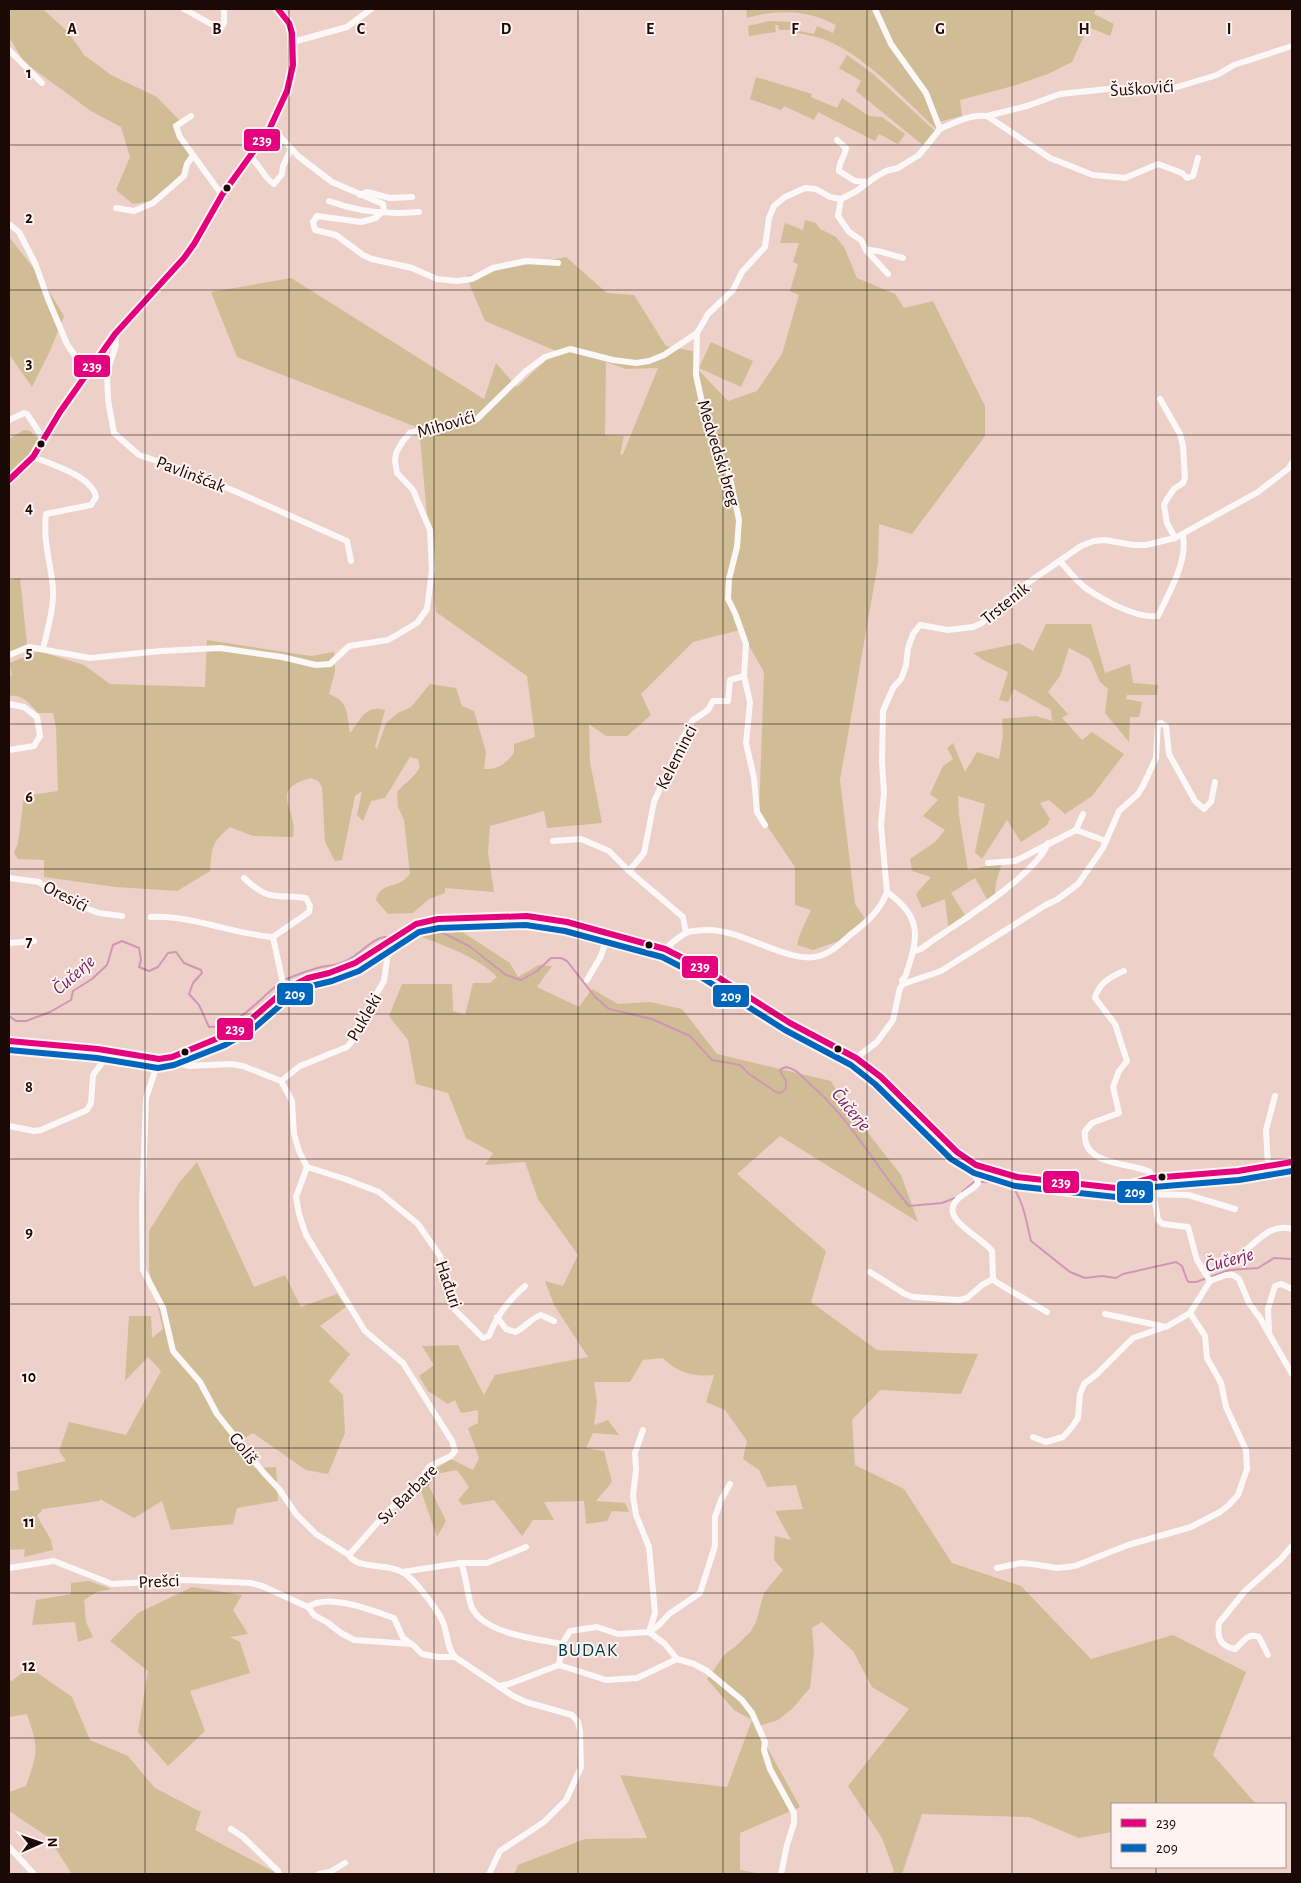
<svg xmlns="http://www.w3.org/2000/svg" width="1301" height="1883" viewBox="0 0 1301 1883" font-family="'Alegreya Sans',sans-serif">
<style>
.green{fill:#d0bd96;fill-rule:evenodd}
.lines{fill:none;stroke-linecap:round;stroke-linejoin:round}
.stream{stroke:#d096b6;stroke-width:2}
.minor{stroke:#fcf8f7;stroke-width:6}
.bus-1-casing{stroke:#fff4f1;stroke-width:10}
.bus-2-casing{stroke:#fff4f1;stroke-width:10}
.bus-1{stroke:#e5007d;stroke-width:6}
.bus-2{stroke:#0065bd;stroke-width:6}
.grid{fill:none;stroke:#1a0905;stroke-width:1;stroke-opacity:0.55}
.bus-dot{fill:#1a0905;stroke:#fff4f1;stroke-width:2}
.labels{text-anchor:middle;stroke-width:4;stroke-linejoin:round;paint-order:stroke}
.street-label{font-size:18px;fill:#1a0905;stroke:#fff4f1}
.water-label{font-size:19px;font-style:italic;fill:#762262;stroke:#fff4f1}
.neighbourhood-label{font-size:19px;letter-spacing:1px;fill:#003b48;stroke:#fff4f1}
.grid-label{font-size:16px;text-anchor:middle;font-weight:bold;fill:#1a0905;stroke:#fff4f1;stroke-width:4;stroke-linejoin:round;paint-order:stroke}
.line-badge{stroke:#fff4f1;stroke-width:2}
.badge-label{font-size:14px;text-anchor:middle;font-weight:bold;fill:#fff}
</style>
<rect width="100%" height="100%" fill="#edd0c7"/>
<g class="green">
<polygon points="9,9 43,9 68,32 84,55 111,75 157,97 180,121 173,124 177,138 190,154 185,161 181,174 167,189 150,201 133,204 116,190 130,157 121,127 91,111 24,62 9,37"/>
<path d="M746,9H1096L1094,14L1114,24L1110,36L1088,27L1072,62L1048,74L1013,86L960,100L962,116L938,122L936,129C904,99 867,57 826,40C815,36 803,34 792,32V30H779L778,25H775L776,32L749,36L748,26L769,21L796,22L795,30L814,34L817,26L833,33L836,25C808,10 778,9 747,18Z"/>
<polygon points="847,55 873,74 933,129 936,132 924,146 856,91 861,81 839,68"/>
<polygon points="756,77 812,94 811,97 837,108 842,98 869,116 882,117 905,134 898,144 879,134 875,141 818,112 814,120 784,106 781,110 750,99"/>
<path d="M805,220L816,223L820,229L836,237L844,247L857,278L895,294L904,308L933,301L985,406V436L912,534L879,524L878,563L840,780L855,904L866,920L839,941L813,950L797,945L800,934L811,910L795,905V867L759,814L764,672L740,630L693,642L641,694L651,715L627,736H606L589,724L590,762L602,823L547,828L544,811L490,826L488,852L494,892L445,888V893L429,899L413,913L388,914L376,900C380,883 394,888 404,880C406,878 408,876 410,874L404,820L398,807L397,792C405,783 414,778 420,767L418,759L410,757L385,798L371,801L363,821L357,815L362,791L355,796L342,860L335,861L325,842L322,787L318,781L311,778C266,790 299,809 293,837L253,836L230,827C211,843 212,847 210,871L177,891L116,887L44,877V860L18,859L14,853L18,843L24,796L58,791L56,728L53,713H38C29,703 23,694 9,696V676L12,675L9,663L39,651L84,665L110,684L205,687L207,640L311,656L334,652L335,671L329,694C349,701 347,715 350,733C361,720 365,704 385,710L375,747L377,749L386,723L398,713L411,707L430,684L456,688L462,706L474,711L486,752L484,769C497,770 506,764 514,753V744L535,737L527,676L436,612L419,428L237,357L211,292L291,278L484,399L496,363L517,387L546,360L561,353L485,321L466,276L566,257L607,293L634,295L666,346L693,351L694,365L728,401L757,391L782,354L799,295L790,291L798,264L793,262L799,243H780L785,223L803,230ZM606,362L626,369L658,368L623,454L620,455L624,436L605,435Z"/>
<polygon points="9,237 39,275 64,316 50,351 32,387 9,354"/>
<polygon points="711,342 753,361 741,387 699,368"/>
<polygon points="24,430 30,431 39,439 23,463 9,476 9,439"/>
<polygon points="20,578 27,644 9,653 9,581"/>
<polygon points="1046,624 1091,624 1105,673 1130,664 1133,683 1158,685 1157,695 1127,695 1126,699 1142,702 1139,717 1130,717 1129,742 1105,713 1108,689 1100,682 1090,659 1069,648 1060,676 1048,692 1068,714 1062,718 1082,740 1092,732 1124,754 1092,796 1065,814 1049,800 1040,803 1050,819 1046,826 1021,842 1007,820 982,859 975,852 985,804 958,796 959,815 968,870 1002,863 996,882 995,895 988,901 975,878 951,893 967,918 949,934 945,899 922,908 916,894 931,877 912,871 910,859 935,842 945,830 923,816 938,800 930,794 943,766 953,759 947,748 953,743 965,772 977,752 999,759 1003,735 1002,719 1036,716 1052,721 1051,710 1014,689 1008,702 999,700 1008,672 985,661 973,653 1019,643 1033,651"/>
<path d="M453,926L510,963L518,977L539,965L552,966L537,987L579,1007L592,989L618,1004L650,1002L682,1009L717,1054L831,1081L842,1100L901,1175L918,1222L780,1136L737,1174L826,1251L811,1302L877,1350L978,1354L961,1394L880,1390L852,1420L855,1465L904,1489L952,1563L1021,1586L1091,1659L1173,1635L1246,1672L1213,1755L1256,1804H1112V1832L1079,1838L1029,1817L922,1814L902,1874H890L894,1871L882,1838L848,1786L909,1709L872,1687L853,1651L822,1622L812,1628L814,1652L810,1688L792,1709L778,1720L756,1727L800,1807L740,1833V1870L761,1874H514L518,1865L585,1839L647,1838L620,1775L727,1787L752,1720L734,1710L707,1679L725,1654L736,1646L751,1631L756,1622L764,1593L783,1570L774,1560L775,1536L791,1540L775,1511L803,1509L796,1485L767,1487L759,1470L743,1459L747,1441L725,1410L706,1402L714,1375C693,1377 678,1373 663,1358L643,1360L630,1382H594L597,1402L594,1425L608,1420L619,1435L593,1433L586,1448L604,1451L612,1482L596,1501L625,1503L629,1512L612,1511L607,1521L586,1524L584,1501L544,1502L554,1520H533L522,1536L494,1500L463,1505L458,1500L469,1487L457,1470L436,1474L429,1486L446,1521L437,1537L420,1488L434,1470L451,1459L473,1470L479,1458L468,1428L478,1423V1410L461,1413L455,1400L448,1404L428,1391L419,1376L434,1365L422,1346L458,1345L484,1395L495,1375L588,1357L554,1305L545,1281L563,1286L578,1255L538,1199L525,1162L485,1165L493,1153L466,1138L448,1093L416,1084L408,1040L389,1016L402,984H452L453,1011L465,1015L473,983H490L497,977C477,957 448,947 422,937L423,931Z"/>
<polygon points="197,1162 254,1287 285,1275 301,1307 337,1294 346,1307 320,1326 350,1354 329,1381 343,1395 345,1433 328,1474 306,1470 253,1433 236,1443 255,1468 276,1467 278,1501 237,1508 233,1524 171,1530 162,1501 134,1518 100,1499 99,1501 43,1509 37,1516 51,1540 53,1550 24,1557 25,1549 11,1550 9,1548 9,1491 19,1490 17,1472 66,1461 59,1451 69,1422 126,1435 161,1371 148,1357 125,1381 129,1316 151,1316 152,1338 163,1329 149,1270 149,1231 179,1183"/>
<polygon points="89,1581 111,1589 97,1592 84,1600 86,1622 93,1637 78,1642 75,1622 32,1625 36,1600 71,1594 71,1583"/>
<polygon points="192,1587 242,1595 233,1610 248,1634 230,1637 240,1642 250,1673 190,1691 205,1731 168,1766 138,1732 148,1671 110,1641 138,1613"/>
<path d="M29,1667L72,1697L90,1740L128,1756L155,1788L201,1812L195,1830L278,1874H72L48,1837L9,1811V1792L26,1786C38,1751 39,1750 27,1714L9,1717V1680L12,1681Z"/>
</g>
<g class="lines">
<g class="stream">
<path d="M391,944L415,931L431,927L469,946L506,975L521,980L537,971L551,958H561L567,961L595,997L609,1009L652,1019L690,1036L712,1060L740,1065L749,1074L776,1092L780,1093L786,1089V1081L780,1071L781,1069L786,1067C797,1069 802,1077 810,1084C850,1118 875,1166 909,1206L942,1203L955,1198"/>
<path d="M284,980C296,975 309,970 321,967C332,965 341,965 351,958C362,952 375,936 387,937"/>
<path d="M9,1016L16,1021H26L50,1012L71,1000L73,991L92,979L107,965L113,945L122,941L139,948L141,960L139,967L149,971L158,967L168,953L176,952L184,963L201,970L202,973L193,983L189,994L199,1005L209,1027C239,1028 258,999 280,983"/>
<path d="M979,1182L1001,1181L1011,1184C1024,1202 1026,1220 1031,1241L1070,1272L1085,1278L1102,1276L1116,1278L1123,1274L1176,1262L1182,1266L1187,1280L1189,1282H1196L1229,1270L1258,1268L1274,1258L1292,1259"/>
<polyline points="962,1192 974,1182"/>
</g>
<g class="minor">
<polyline points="184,9 211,24 221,28 224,23 224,9"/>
<path d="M875,9L891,44L926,93L940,129C956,122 970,114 987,116L1050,158L1093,175L1125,178L1158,164L1182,173L1187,178L1193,176L1198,158"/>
<polyline points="293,42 347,27 371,9"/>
<polyline points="9,50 42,83"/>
<polyline points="191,116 176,126 180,137 222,195"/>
<polyline points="987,116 1027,106 1060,94 1118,88 1158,89 1177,87 1217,75 1234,65 1292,46"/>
<polyline points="269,130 276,132 298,156 332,182 383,204 384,210 376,218 361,222 317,216 313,222 315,230 336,235 363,255 372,259 412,268 437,279 457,281 472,279 493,268 526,261 558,263"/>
<path d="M837,140L846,148C845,156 838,164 839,171L855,181L868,182"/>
<path d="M251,158C260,165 264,178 274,184L282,174L283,166L291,149"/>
<polyline points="360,195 367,192 390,198 412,197"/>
<polyline points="841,199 838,216 849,232 861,240 866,250 888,274"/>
<path d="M329,201C358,212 388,215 419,212"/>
<polyline points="116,208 134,211 153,203 184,176 187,164 193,156"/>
<polyline points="9,224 19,232 35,263 48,299 67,344 87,374"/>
<path d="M866,250C879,249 890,255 903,258"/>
<polyline points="115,334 116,345 107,372 108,400 114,433 139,455 181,469 239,493 347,541 351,561"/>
<polyline points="1160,399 1180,434 1183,446 1185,478 1183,483 1174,489 1167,499 1164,505 1167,523 1175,538"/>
<polyline points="9,420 24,413 27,414 43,438"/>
<path d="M33,457C51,464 92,476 96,497L91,505L46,514C43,538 49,556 52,580C56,602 48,627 43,649"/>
<polyline points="9,480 33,457 60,412 115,334 184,258 194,244 222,195 269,130 275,114 287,91 293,65 292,33 289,23 278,9"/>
<path d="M1060,561C1068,570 1076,581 1087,589C1105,601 1137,619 1158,616C1169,592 1188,562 1183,535"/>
<polyline points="9,655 29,647 90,658 161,651 220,648 282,657 316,665 330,664 349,646 388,640 417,623 427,609 432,570 430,530 413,490 397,473 395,461 396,453 403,441 410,433 429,428 477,419 525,372 545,357 570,349 613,360 636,363 649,361 664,355 697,333"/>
<polyline points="9,704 24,707 37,717 40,736 34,746 9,750"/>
<polyline points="765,825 757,812 754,778 746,743 750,702 744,676 746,644 735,613 728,599 729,579 737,547 739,520 729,474 708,430 696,375 697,333 708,314 733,290 742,272 765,247 769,218 774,206 785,197 805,188 816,189 830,197 841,199 855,192 874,178 886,171 898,168 919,155 940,129"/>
<polyline points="1076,830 1083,814"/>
<polyline points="553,841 581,839 609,851 629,871"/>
<polyline points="988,863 1015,861 1076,830 1106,841"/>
<polyline points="9,878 39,882 62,899 99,913 122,916"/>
<path d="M244,878C269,902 275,894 306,898L310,906L309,912L273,937L282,979L286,989"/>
<path d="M887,892C924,918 918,939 905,977L902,980L903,984"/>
<path d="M151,917C192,915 232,934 273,937"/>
<polyline points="686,933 683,917 629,871 644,853 654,802 682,739 693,720 708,710 713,701 728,701 730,680 744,676"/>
<polyline points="9,943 34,941"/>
<path d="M665,949C671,944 678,937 686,933C693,930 701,930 709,930C743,930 791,965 819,956C831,953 841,943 850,935C866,923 880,911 887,892L881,825L884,793L882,761L883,711L893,688L901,679L906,666L908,648L913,634L920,625L948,630L973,627L982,623L1001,604L1019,589L1081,546L1094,541L1105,540L1133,545H1146L1175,538L1258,492L1289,468L1292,463"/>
<path d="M913,951L921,949L929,943C958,923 1037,874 1048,843"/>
<polyline points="587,980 601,956 608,934"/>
<polyline points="9,1041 98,1049 159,1059 172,1057 221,1037 248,1022 286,989 308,978 329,973 355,963 398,934 416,924 438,919 527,916 567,922 665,949 705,969 790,1023 856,1058 881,1077 957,1152 976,1165 1017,1177 1108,1188 1116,1188 1152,1178 1238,1171 1292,1162"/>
<path d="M172,1057L178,1063L188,1066L231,1064L243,1066L281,1081L292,1101L294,1134L299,1151L307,1167L296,1197L299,1214L306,1235L365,1331L403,1363L452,1441L455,1451L451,1456L430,1466L422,1477L387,1512L349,1555C357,1570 387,1563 402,1572C414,1578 440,1612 444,1625C448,1637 447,1648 455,1657L513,1696L526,1702L572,1715L578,1722L580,1731L581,1767L566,1800L544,1822L500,1851L489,1874"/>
<polyline points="856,1058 877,1042 893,1020 900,988 903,984 941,971 1044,906 1058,899 1078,884 1103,848 1119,811 1138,794 1143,786 1156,758 1158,724 1161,723 1166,726 1169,754 1195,801 1204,809 1211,802 1215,782"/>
<polyline points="159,1059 146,1098 142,1206 143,1270 163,1308 173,1351 200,1382 217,1414 263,1472 279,1489 296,1514 316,1534 349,1555"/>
<polyline points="281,1081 300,1066 347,1047 353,1040 361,1020 384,981 388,953 382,945"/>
<polyline points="9,1126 34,1131 41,1130 87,1110 91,1103 93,1075 111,1051"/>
<path d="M966,1159C966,1169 977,1173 978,1183C972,1192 959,1194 954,1204C944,1221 984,1239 992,1251L993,1279L996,1282L1047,1312"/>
<polyline points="1268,1166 1266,1130 1275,1096"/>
<path d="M307,1167L345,1179L379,1192L418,1224L440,1256L452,1291L455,1310L483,1338L489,1336C497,1315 508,1301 525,1286"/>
<polyline points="1111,1191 1137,1194 1188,1195 1235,1209"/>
<polyline points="870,1272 905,1294 913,1297 959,1300 967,1298 982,1285 993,1279"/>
<path d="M1205,1273C1215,1268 1225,1265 1234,1259C1253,1248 1267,1222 1292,1229"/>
<polyline points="1210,1281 1226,1275 1233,1275 1239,1279 1249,1303 1260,1318 1292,1374"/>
<path d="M1105,1314L1166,1327L1190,1313L1210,1281L1197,1260L1188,1227L1163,1224L1158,1220L1150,1172C1130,1162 1081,1167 1085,1131L1092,1123L1119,1113L1113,1087L1119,1071L1127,1061L1115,1024L1095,998C1098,984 1111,976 1124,971"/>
<path d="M497,1317L506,1329L515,1332C525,1328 531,1318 541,1315L554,1321"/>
<polyline points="1269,1331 1268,1309 1275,1286 1281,1284 1292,1289"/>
<polyline points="643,1430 635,1453 636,1470 633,1496 636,1515 649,1547 655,1613 649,1632"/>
<polyline points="1033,1437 1046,1442 1063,1437 1072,1427 1078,1418 1080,1394 1084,1384 1097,1374 1133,1338 1162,1328"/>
<polyline points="461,1563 487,1563 526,1547"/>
<polyline points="9,1568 54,1561 112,1584 186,1580 251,1583 262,1586 308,1607 314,1615 328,1623 341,1633 354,1640 412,1644 422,1654 438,1657 455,1657"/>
<polyline points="997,1568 1021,1563 1032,1564 1057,1568 1075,1566 1128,1545 1191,1527 1220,1512 1229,1505 1238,1495 1247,1469 1246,1450 1226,1407 1221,1383 1207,1358 1205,1336 1190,1313"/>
<path d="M402,1572L461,1563C467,1577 467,1596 472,1608C485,1634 537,1639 562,1644L570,1631L597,1627L618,1634L649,1632L665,1644L677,1659L694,1664L707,1671L742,1700L752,1713L765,1742L764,1750L770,1769L794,1813V1823L787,1845L781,1874"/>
<path d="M308,1607C328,1592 373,1611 394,1618L403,1638L411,1644"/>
<polyline points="649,1632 659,1625 669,1614 700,1593 715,1546 715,1517 721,1500 730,1484"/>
<path d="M1268,1655L1259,1637C1247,1632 1243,1643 1235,1649C1219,1646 1217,1637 1219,1623L1245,1591L1281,1559L1292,1546"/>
<polyline points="559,1665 562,1644"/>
<polyline points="499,1686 509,1684 559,1665 606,1680 637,1678 677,1659"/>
<polyline points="231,1829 243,1837 278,1871 279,1874"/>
<polyline points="9,1847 34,1874"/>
<polyline points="319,1874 330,1872 345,1863"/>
</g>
<defs>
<g id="bus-1">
<polyline points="9,480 33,457 60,412 115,334 184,258 194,244 222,195 269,130 287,91 293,65 292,33 289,23 278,9"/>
<polyline points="9,1041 98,1049 159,1059 172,1057 221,1037 248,1022 286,989 308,978 329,973 355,963 416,924 438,919 527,916 567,922 665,949 705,969 790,1023 856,1058 881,1077 957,1152 976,1165 1017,1177 1116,1188 1152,1178 1238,1171 1292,1162"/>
</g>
<polyline id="bus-2" points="9,1050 97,1058 158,1068 174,1065 225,1045 253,1029 291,996 311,986 332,981 359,971 419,932 439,928 526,925 565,931 662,957 701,977 785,1030 851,1065 875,1084 951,1159 974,1173 1015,1186 1116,1197 1154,1187 1239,1180 1292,1171"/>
</defs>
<use href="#bus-1" class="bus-1-casing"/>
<use href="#bus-2" class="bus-2-casing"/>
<use href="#bus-1" class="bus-1"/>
<use href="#bus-2" class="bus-2"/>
</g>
<path class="grid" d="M145,9V1874M289,9V1874M434,9V1874M578,9V1874M723,9V1874M867,9V1874M1012,9V1874M1156,9V1804M9,145H1292M9,290H1292M9,435H1292M9,579H1292M9,724H1292M9,869H1292M9,1014H1292M9,1159H1292M9,1304H1292M9,1448H1292M9,1593H1292M9,1738H1292M1156,1867V1874"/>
<g class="bus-dot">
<circle cx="227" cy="188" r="4.5"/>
<circle cx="41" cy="444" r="4.5"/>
<circle cx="649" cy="945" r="4.5"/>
<circle cx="838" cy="1049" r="4.5"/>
<circle cx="185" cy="1052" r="4.5"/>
<circle cx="1162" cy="1177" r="4.5"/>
</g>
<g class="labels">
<g class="street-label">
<text transform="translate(1142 88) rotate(-4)" y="6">Šuškovići</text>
<text transform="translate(446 424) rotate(-16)" y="6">Mihovići</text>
<text transform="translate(719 453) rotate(73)" y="6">Medvedski breg</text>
<text transform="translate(191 474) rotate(21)" y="6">Pavlinšćak</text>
<text transform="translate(1005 603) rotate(-39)" y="6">Trstenik</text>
<text transform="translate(676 757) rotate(-63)" y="6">Keleminci</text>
<text transform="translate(66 896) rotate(27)" y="6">Oresići</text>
<text transform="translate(364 1017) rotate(-60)" y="6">Pukleki</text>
<text transform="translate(449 1284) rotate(71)" y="6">Hađuri</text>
<text transform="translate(244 1448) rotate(52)" y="6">Goliš</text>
<text transform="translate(407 1494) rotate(-45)" y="6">Sv. Barbare</text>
<text transform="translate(159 1581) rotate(-3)" y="6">Prešci</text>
</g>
<g class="water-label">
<text transform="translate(73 974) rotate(-41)" y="7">Čučerje</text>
<text transform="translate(852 1109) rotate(50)" y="7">Čučerje</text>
<text transform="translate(1229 1259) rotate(-15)" y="7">Čučerje</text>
</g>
<g class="neighbourhood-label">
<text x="588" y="1656">BUDAK</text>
</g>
</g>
<g class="grid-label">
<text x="72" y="34">A</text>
<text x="217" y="34">B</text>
<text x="361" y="34">C</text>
<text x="506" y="34">D</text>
<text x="650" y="34">E</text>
<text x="795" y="34">F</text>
<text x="940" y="34">G</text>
<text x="1084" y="34">H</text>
<text x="1229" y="34">I</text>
<text x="29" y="78">1</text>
<text x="29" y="223">2</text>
<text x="29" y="368">3</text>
<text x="29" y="513">4</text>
<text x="29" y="657">5</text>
<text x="29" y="802">6</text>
<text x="29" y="947">7</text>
<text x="29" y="1092">8</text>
<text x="29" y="1237">9</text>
<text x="29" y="1382">10</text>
<text x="29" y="1527">11</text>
<text x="29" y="1671">12</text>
</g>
<g class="line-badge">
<rect x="243" y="128" width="38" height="24" rx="5" fill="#e5007d"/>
<rect x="73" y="354" width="38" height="24" rx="5" fill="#e5007d"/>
<rect x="681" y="955" width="38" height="24" rx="5" fill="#e5007d"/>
<rect x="276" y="982" width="38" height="24" rx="5" fill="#0065bd"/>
<rect x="712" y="984" width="38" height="24" rx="5" fill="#0065bd"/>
<rect x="216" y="1017" width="38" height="24" rx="5" fill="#e5007d"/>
<rect x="1042" y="1170" width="38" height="24" rx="5" fill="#e5007d"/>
<rect x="1116" y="1180" width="38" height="24" rx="5" fill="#0065bd"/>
</g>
<g class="badge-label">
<text x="262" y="145">239</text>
<text x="92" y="371">239</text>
<text x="700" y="971">239</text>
<text x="295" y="999">209</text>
<text x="731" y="1001">209</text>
<text x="235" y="1034">239</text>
<text x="1061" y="1187">239</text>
<text x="1135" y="1197">209</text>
</g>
<rect width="1301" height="1883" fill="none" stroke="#1a0905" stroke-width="20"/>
<rect x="1111" y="1803" width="175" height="65" fill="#fff4f1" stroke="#a39693"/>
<rect x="1121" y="1819" width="25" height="8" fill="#e5007d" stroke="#a39693"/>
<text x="1156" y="1828" font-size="15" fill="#1a0905">239</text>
<rect x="1121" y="1844" width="25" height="8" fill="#0065bd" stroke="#a39693"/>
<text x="1156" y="1853" font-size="15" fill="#1a0905">209</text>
<g transform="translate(40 1843) rotate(88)" stroke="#fff4f1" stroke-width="4" paint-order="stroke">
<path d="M0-4L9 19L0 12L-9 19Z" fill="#1a0905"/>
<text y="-8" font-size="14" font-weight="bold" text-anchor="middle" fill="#1a0905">N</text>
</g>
</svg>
